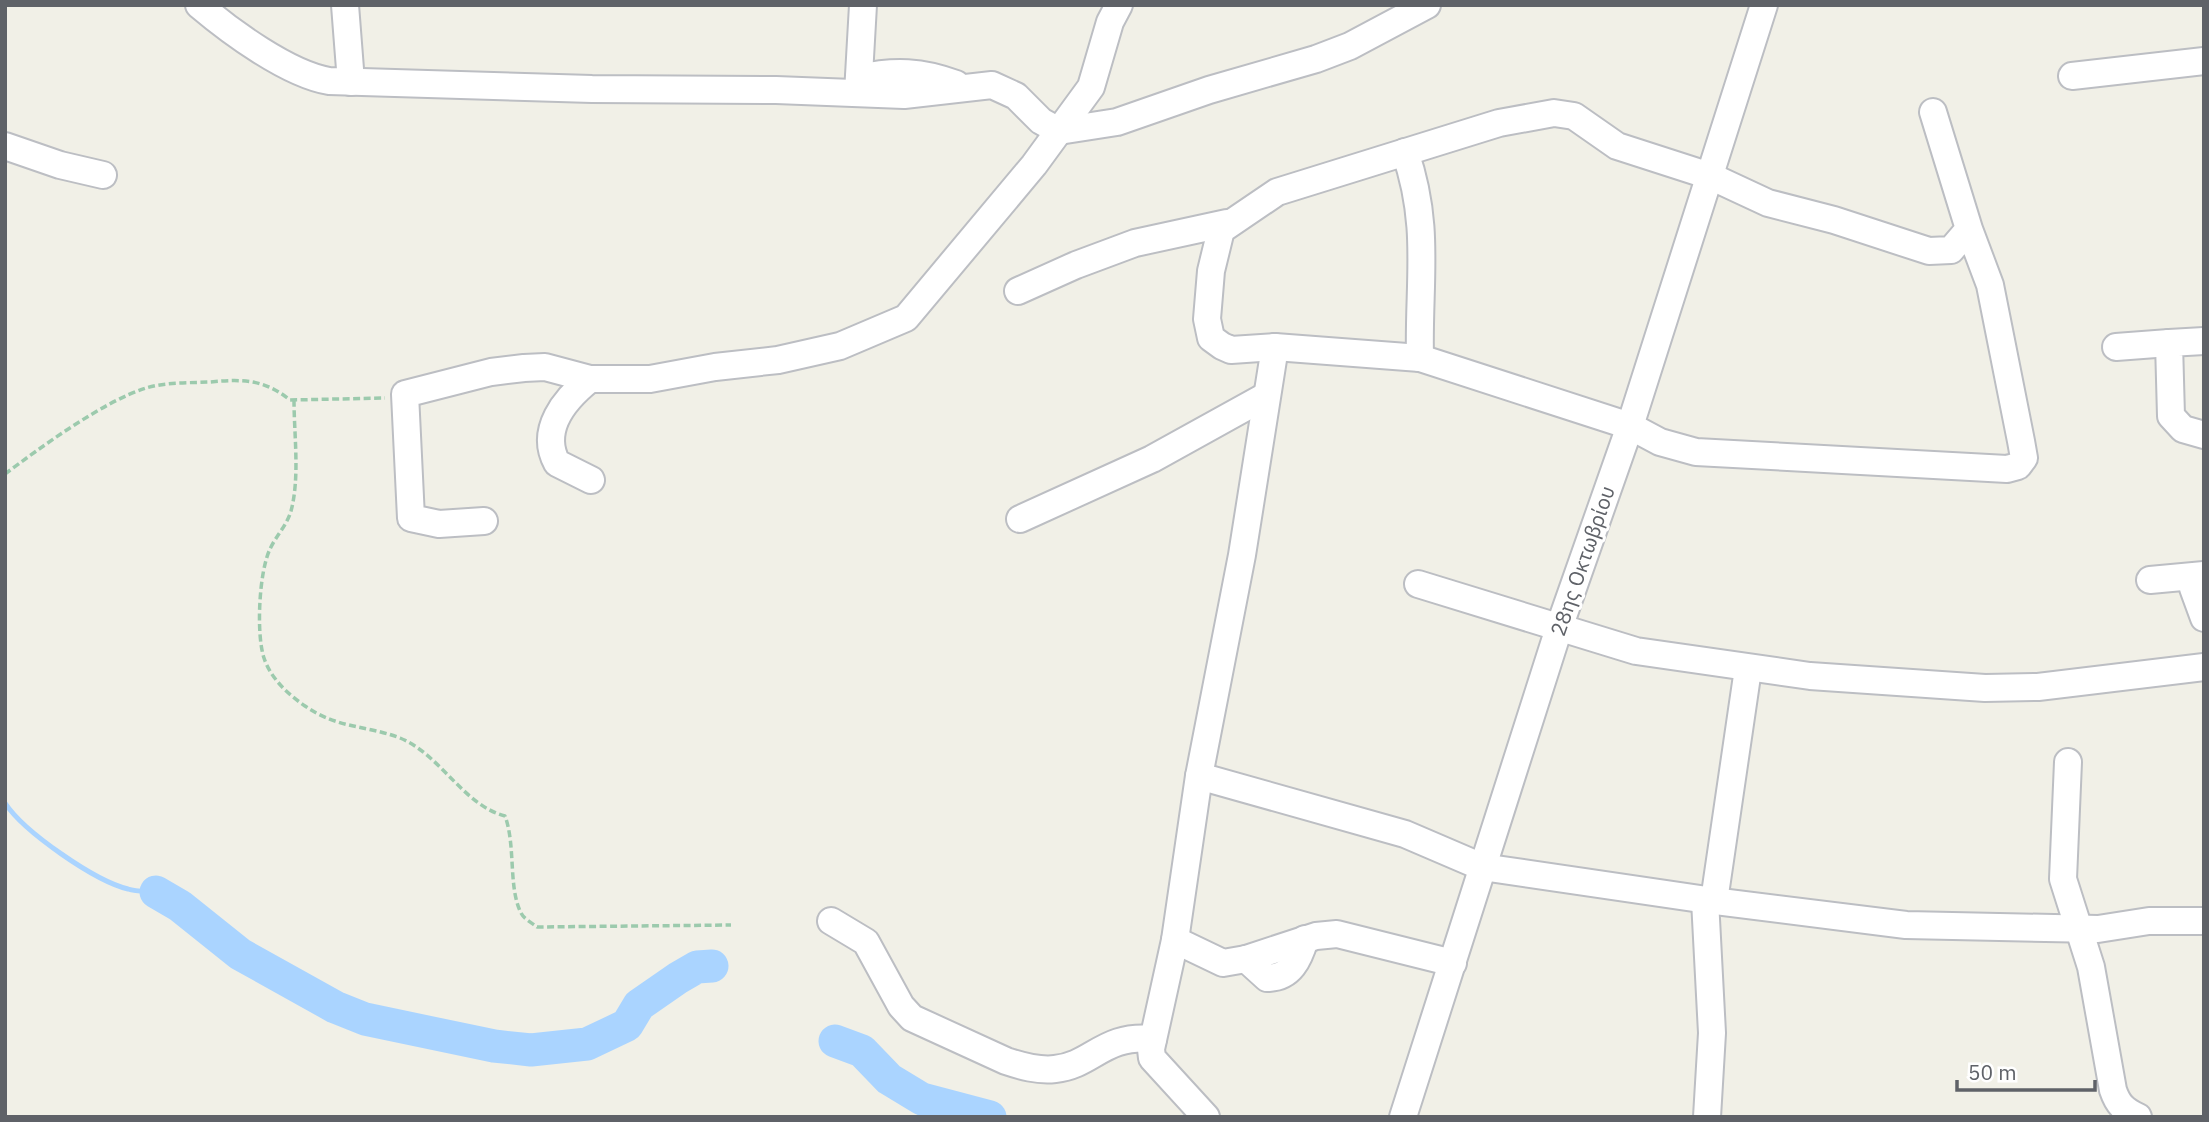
<svg xmlns="http://www.w3.org/2000/svg" width="2209" height="1122" viewBox="0 0 2209 1122" font-family="'IBM Plex Sans',sans-serif">
<style>
.lines{fill:none;stroke-linecap:round;stroke-linejoin:round}
.stream{stroke:#aad4ff;stroke-width:5}
.river{stroke:#aad4ff;stroke-width:33}
.minor-casing{stroke:#bcbec3;stroke-width:30}
.path{stroke:#9ccaad;stroke-width:3.5;stroke-dasharray:7 3.5;stroke-linecap:butt}
.minor{stroke:#fff;stroke-width:26}
.labels{text-anchor:middle;stroke-width:6;stroke-linejoin:round;paint-order:stroke}
.street-label{font-size:21px;fill:#5f6268;stroke:#fff}
</style>
<rect width="100%" height="100%" fill="#f1f0e7"/>
<g class="lines">
<path class="stream" d="M5,803C24,832 95,881 128,889C137,892 147,891 156,892"/>
<g class="river">
<polyline points="156,892 180,906 240,954 335,1007 365,1019 494,1046 531,1050 587,1044 627,1025 639,1005 678,978 697,967 712,966"/>
<polyline points="835,1041 862,1051 889,1079 922,1099 990,1117"/>
</g>
<defs>
<g id="minor">
<path d="M199,5C231,32 288,74 329,81L592,89L776,90L904,95L992,85L1016,96L1041,121L1059,131L1117,122L1209,90L1316,59L1350,46L1427,5"/>
<polyline points="345,5 351,82"/>
<polyline points="2072,76 2204,61"/>
<path d="M859,78C894,70 922,71 956,84"/>
<polyline points="858,93 863,5"/>
<polyline points="1933,112 1969,229 1951,250 1929,251 1834,220 1768,203 1710,176 1617,146 1574,116 1554,113 1499,123 1277,192 1221,230 1211,271 1207,319 1211,338 1222,346 1231,350 1275,347 1420,358 1630,426 1660,442 1696,452 2007,469 2018,466 2024,458 2021,441 1990,285 1969,229"/>
<polyline points="5,146 60,165 103,175"/>
<path d="M1405,152C1431,226 1418,283 1420,358"/>
<polyline points="1018,291 1076,265 1135,243 1227,223"/>
<polyline points="2204,341 2169,343 2171,416 2183,429 2204,435"/>
<polyline points="2116,347 2169,343"/>
<path d="M590,379C565,399 539,430 557,463L591,480"/>
<polyline points="1020,519 1152,459 1266,396"/>
<polyline points="484,521 439,524 411,518 405,394 491,372 524,368 545,367 590,379 650,379 715,367 778,360 840,346 906,318 1034,165 1091,87 1110,22 1119,5"/>
<polyline points="2204,577 2193,588 2204,618"/>
<polyline points="2150,580 2204,575"/>
<polyline points="1418,584 1636,651 1810,676 1985,688 2038,687 2204,667"/>
<path d="M2068,762L2063,879L2091,967L2113,1090C2118,1105 2124,1110 2138,1117"/>
<polyline points="1199,776 1405,834 1482,867 1714,901 1906,925 2098,929 2149,921 2204,921"/>
<polyline points="1705,900 1712,1033 1707,1117"/>
<polyline points="1714,901 1748,669"/>
<path d="M831,921L866,942L901,1006L912,1018L1006,1061C1021,1066 1038,1071 1055,1069C1093,1065 1103,1034 1153,1039"/>
<polyline points="1175,940 1223,963 1246,959 1316,936 1337,934 1453,963"/>
<path d="M1246,959L1267,978C1291,978 1299,959 1305,939"/>
<polyline points="1206,1117 1152,1058 1151,1049 1175,940 1199,776 1242,555 1275,347"/>
<polyline points="1403,1117 1560,625 1630,426 1764,5"/>
</g>
</defs>
<use href="#minor" class="minor-casing"/>
<g class="path">
<path d="M294,400C294,435 300,477 291,511C287,525 276,536 270,549C259,572 256,634 264,658C271,679 288,694 305,706C338,729 366,725 400,738C441,755 463,805 505,816C516,846 508,887 521,913C524,919 532,923 537,927L731,925"/>
<path d="M5,474C41,447 104,401 146,388C166,382 189,383 210,382C242,379 264,379 290,400L385,398"/>
</g>
<use href="#minor" class="minor"/>
</g>
<g class="labels">
<g class="street-label">
<text transform="translate(1583 561) rotate(-71)" y="7">28ης Οκτωβρίου</text>
</g>
</g>
<rect width="2209" height="1122" fill="none" stroke="#5f6268" stroke-width="14"/>
<path d="M1957 1080v10h138v-10" fill="none" stroke="#5f6268" stroke-width="3.5"/>
<text x="1968" y="1080" font-size="21" fill="#5f6268" stroke="#ffffff" stroke-width="5" paint-order="stroke">50 m</text>
</svg>
